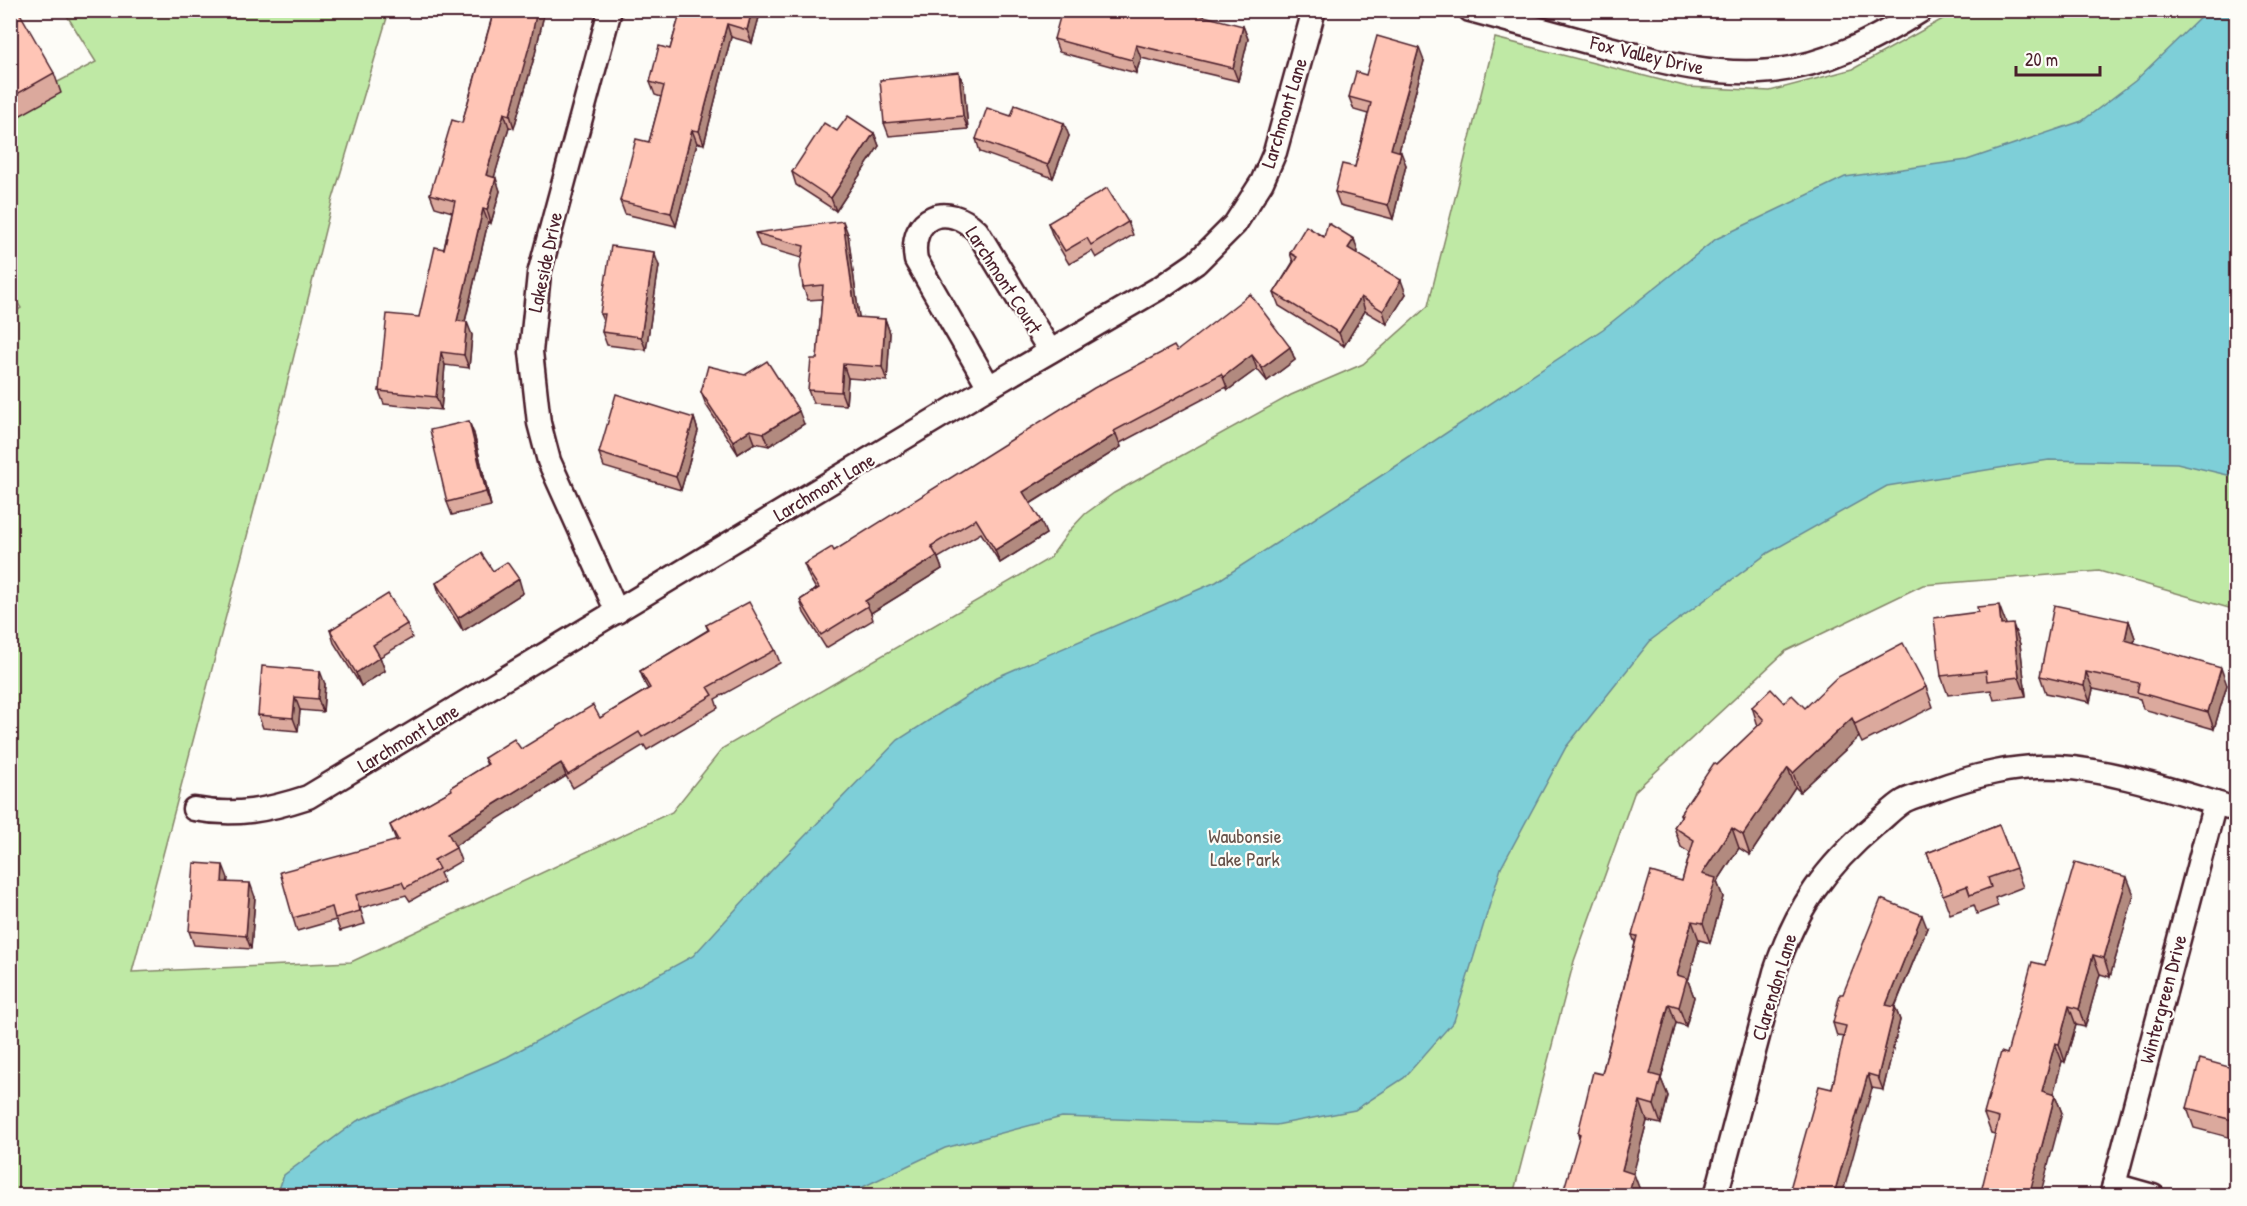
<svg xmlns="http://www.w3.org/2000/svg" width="2247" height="1206" viewBox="0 0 2247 1206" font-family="'Patrick Hand',sans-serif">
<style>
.green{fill:#bfe9a5;stroke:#848468;stroke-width:1.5}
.water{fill:#7ecfd8;stroke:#698993;stroke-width:1.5}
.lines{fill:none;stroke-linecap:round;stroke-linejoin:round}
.minor-casing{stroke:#4a1f2b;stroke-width:27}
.minor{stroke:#fdfcf7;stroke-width:22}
.wall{fill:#dba99d;stroke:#4a1f2b;stroke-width:1.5}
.shaded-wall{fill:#b28a7f;stroke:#4a1f2b;stroke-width:1.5}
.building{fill:#ffc5b6;stroke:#4a1f2b;stroke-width:1.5}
.labels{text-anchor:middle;stroke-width:4.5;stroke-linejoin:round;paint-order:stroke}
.street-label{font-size:20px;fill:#4a1f2b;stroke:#fdfcf7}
.park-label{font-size:20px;fill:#67524a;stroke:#fdfcf7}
</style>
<rect width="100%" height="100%" fill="#fdfcf7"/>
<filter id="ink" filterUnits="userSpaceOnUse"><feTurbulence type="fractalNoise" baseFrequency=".0167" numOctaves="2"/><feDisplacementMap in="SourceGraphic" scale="12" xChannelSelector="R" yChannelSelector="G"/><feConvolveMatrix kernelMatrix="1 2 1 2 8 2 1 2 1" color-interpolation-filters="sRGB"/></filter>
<g filter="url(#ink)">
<polygon class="green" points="64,11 389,11 332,202 284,396 132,972 351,962 672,812 723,748 1050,558 1070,530 1085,514 1114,493 1291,395 1363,364 1428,306 1495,38 1688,87 1770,91 1853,69 1957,11 2236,11 2236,610 2099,571 1923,585 1786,651 1635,791 1574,961 1513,1195 11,1195 10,315 21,308 11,293 11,121 56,83 96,62"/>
<polygon class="water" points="2207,11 2236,11 2236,477 2177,463 2049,460 1887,486 1768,553 1651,640 1566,747 1501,868 1454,1021 1404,1078 1355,1110 1276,1125 1062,1117 945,1148 846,1195 277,1195 284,1175 357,1121 507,1057 693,956 770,872 898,740 997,677 1216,582 1404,461 1603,329 1716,239 1845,177 1967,160 2082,121 2135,81"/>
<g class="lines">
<defs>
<g id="minor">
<polyline points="610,10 539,274 531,352 539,423 549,461 617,612"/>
<path d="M1470,10C1514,22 1558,34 1602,46C1658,61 1712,77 1772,71C1827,65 1876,39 1922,10"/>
<path d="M989,387L916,260C908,216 947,201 977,231L1050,351"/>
<path d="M194,809C236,817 268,810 308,797L989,387L1161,287L1196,263L1235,224L1262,182L1275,152L1314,10"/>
<polyline points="2114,1185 2153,1196"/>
<path d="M1716,1196L1775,972C1796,908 1825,867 1876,824C1885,817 1894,807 1904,801C1913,796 1925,794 1934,790C1975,775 2015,765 2059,767C2115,770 2182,794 2236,809"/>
<polyline points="2111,1196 2215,803"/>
</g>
</defs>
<use href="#minor" class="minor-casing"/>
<use href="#minor" class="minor"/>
</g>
<g class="wall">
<polygon points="10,10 54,73 61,93 10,121"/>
<polygon points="490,10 545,10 535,54 514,128 509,127 494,177 500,191 491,223 488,222 465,322 472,335 469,368 445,365 441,410 384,404 379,391 419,317 444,249 452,212 435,207 430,194 462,123 492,17"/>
<polygon points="681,10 761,10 752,43 731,37 704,144 697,143 676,226 625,214 620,201 649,142 661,97 655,95 650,82 670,49"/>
<polygon points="1243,26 1248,39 1238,81 1141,58 1136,73 1059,52 1054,39"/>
<polygon points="1424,61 1399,151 1406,165 1393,219 1340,205 1335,192 1355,167 1368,114 1354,110 1349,97 1366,75"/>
<polygon points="964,86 968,129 889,136 884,123"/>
<polygon points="837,131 874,133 879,146 836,211 796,185 792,172"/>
<polygon points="1069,136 1053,178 980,152 976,139"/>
<polygon points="1128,222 1133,235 1096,258 1092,251 1069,264 1053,237 1048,223"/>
<polygon points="755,233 848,234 859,318 885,319 890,333 887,381 848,378 846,405 813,403 808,390 817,359 822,299 808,300 803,287 802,258 760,246"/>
<polygon points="1354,239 1358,252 1357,253 1406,294 1387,324 1365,311 1344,346 1279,306 1274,293 1293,262 1290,253"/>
<polygon points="659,266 646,350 607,345 602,332 604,323 600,314"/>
<polygon points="1290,347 1295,360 1267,381 1257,369 1228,390 1226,387 1120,443 1121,447 1030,504 1046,534 1000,563 981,533 938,558 942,569 871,613 873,620 826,648 804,613 800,600 816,589 809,577 804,564 834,551 1177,351"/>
<polygon points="701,392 804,424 769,446 755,443 738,454 706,405"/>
<polygon points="694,418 698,431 681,490 604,467 599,453"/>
<polygon points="474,434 491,506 452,515 447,502"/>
<polygon points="493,571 523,593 463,631 440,596 436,583"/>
<polygon points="2129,621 2135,638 2134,643 2227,685 2214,729 2143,709 2140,699 2093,689 2090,702 2046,693 2040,676"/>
<polygon points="407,624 412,638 380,657 385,671 361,686 334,643 330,630"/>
<polygon points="706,625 775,650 780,663 715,699 718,708 647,750 644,745 573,788 566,776 455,845 461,861 440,873 444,882 410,901 406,895 360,908 365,924 340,931 336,920 297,931 293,918 396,840 390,825 452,790 451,787 487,765 484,758 521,749 600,718 648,689 645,684 640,671 708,630"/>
<polygon points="2006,625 2020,644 2026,696 1994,700 1991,690 1948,695 1941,676"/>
<polygon points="325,684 323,712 300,710 298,731 263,728 258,715"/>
<polygon points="1926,687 1933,707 1862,743 1859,737 1800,792 1795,787 1750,855 1739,848 1717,882 1723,897 1710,943 1699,940 1688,981 1694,997 1686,1026 1676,1023 1661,1079 1668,1096 1661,1124 1647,1121 1633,1173 1641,1193 1579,1137 1578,1133 1602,1074 1635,943 1632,935 1682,881 1690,853 1681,847 1674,827 1681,817 1680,814 1717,765 1758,726 1752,707 1784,703 1805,708"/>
<polygon points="1999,825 2023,887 1995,898 1998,906 1977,914 1974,905 1950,914 1927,853"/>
<polygon points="228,878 227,882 255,897 251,949 194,945 189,931"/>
<polygon points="2134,895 2110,977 2100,974 2085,1027 2076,1025 2065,1062 2062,1061 2053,1094 2055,1095 2062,1113 1995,1134 1991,1133 1984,1114 2007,1054 2045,965"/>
<polygon points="1927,928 1895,1007 1900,1020 1883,1090 1872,1088 1832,1089 1844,1037 1837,1036 1833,1023 1843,994"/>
<polygon points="2236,1069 2236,1139 2194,1128 2187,1108"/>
</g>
<g class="shaded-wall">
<polygon points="537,10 545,10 535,54 514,128 510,115"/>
<polygon points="752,10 761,10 752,43 747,30"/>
<polygon points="727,24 731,37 704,144 699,131"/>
<polygon points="1243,26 1248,39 1238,81 1233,68"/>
<polygon points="1136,45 1141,58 1136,73 1132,60"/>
<polygon points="1419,48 1424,61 1396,162 1391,149"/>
<polygon points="959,72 964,86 968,129 963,116"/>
<polygon points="504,113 509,127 491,188 486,175"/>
<polygon points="1064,123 1069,136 1053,178 1048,165"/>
<polygon points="692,130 697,143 676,226 671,213"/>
<polygon points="874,133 879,146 836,211 831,198"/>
<polygon points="1401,152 1406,165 1393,219 1388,205"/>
<polygon points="496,178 500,191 491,223 487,210"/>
<polygon points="483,209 488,222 462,334 457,321"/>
<polygon points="843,221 848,234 861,331 856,317"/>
<polygon points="1354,239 1358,252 1353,261 1348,248"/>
<polygon points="654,252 659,266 646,350 641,337"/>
<polygon points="1401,280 1406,294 1387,324 1383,311"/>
<polygon points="1361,297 1365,311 1344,346 1339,333"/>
<polygon points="885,319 890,333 887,381 882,367"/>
<polygon points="467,322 472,335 469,368 464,355"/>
<polygon points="1290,347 1295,360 1267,381 1262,368"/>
<polygon points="441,352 445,365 441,410 436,397"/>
<polygon points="1252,355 1257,369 1228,390 1223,377"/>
<polygon points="843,364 848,378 846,405 841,392"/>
<polygon points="799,411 804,424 769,446 764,433"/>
<polygon points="694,418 698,431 681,490 676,477"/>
<polygon points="469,421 474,434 491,506 486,492"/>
<polygon points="750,430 755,443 738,454 733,441"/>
<polygon points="1116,434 1121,447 1028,505 1023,492"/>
<polygon points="1041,521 1046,534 1000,563 995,550"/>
<polygon points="937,556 942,569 871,613 865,601"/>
<polygon points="519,579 523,593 463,631 458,618"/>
<polygon points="1999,605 2006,624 2008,645 2001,625"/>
<polygon points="2129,621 2135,638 2131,657 2125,640"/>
<polygon points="2013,624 2020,644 2026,696 2019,677"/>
<polygon points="380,657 385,671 361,686 356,673"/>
<polygon points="2221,668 2227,685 2214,729 2208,712"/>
<polygon points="320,671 325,684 323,712 318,699"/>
<polygon points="2086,672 2093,689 2090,702 2084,686"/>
<polygon points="295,697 300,710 298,731 293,718"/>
<polygon points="1852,718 1859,737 1800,792 1793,773"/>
<polygon points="561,763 566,776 453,847 448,833"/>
<polygon points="1788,768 1795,787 1750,855 1743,835"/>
<polygon points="1732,828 1739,848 1717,882 1723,897 1710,943 1703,923 1702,874"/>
<polygon points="223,865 228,878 226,895 222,882"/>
<polygon points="2127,877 2134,895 2110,977 2104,958"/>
<polygon points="250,883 255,897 251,949 246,936"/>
<polygon points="1922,915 1927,928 1890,1018 1886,1005"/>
<polygon points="1692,921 1699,940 1688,981 1694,997 1686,1026 1679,1007 1677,975"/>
<polygon points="2093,955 2100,974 2085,1027 2079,1009"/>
<polygon points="1669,1004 1676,1023 1661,1079 1668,1096 1661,1124 1654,1105 1650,1074"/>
<polygon points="2069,1006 2076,1025 2065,1062 2059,1044"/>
<polygon points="1895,1007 1900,1020 1883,1090 1878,1077"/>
<polygon points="2055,1043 2062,1061 2049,1110 2042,1091"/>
<polygon points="1868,1074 1872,1088 1842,1196 1834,1196 1834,1194"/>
<polygon points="2055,1095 2062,1113 2040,1196 2029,1196"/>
<polygon points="1640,1101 1647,1121 1629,1190 1622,1170"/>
<polygon points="1634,1174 1641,1193 1640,1196 1628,1196"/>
</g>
<g class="building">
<polygon points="10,10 18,10 54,73 10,98"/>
<polygon points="492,10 537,10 531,40 510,115 504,113 486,175 496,178 487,210 483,209 457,321 467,322 464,355 441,352 436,397 379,391 387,314 419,317 435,247 444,249 455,201 430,194 452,120 462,123 494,11"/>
<polygon points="681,10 752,10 747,30 727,24 699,131 692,130 671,213 620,201 636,139 649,142 664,86 650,82 659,46 670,49"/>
<polygon points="1062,10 1180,10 1243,26 1233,68 1136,45 1132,60 1054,39"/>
<polygon points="1377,36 1419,48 1391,149 1401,152 1388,205 1335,192 1342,164 1355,167 1371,103 1349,97 1356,72 1366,75"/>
<polygon points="959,72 963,116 884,123 880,80"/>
<polygon points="1015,105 1064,123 1048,165 976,139 987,108 1011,116"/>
<polygon points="848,116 874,133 831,198 792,172 824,123 837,131"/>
<polygon points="1107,188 1128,222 1091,245 1087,238 1065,251 1048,223"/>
<polygon points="843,221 856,317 885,319 882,367 843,364 841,392 808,390 811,359 817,359 823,285 803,287 800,267 804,246 755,233"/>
<polygon points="1328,223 1354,239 1348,248 1401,280 1383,311 1361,297 1339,333 1274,293 1297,257 1290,253 1306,226 1324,237"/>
<polygon points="611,246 654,252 641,337 602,332 605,314 600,314"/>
<polygon points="1250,294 1290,347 1262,368 1252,355 1223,377 1221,374 1114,431 1116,434 1023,492 1041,521 995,550 976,519 931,546 937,556 865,601 868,606 821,635 800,600 819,588 804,564 832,547 834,551 1094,388 1174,346 1177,351"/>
<polygon points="767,361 799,411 764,433 750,430 733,441 701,392 708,366 745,375"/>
<polygon points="616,394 694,418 676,477 599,453"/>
<polygon points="469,421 486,492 447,502 430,430"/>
<polygon points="481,553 493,571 507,562 519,579 458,618 436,583"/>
<polygon points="388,594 407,624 373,645 380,657 356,673 330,630"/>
<polygon points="749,602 775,650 708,687 713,695 642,737 639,732 568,775 561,763 448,833 456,848 434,860 439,869 405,888 402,882 356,895 360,911 335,918 332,907 293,918 280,872 398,840 390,825 452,790 451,787 488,764 484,758 514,739 521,749 593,705 600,718 650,688 640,671 709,630 706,625"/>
<polygon points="1999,605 2001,625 2013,624 2019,677 1987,681 1986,671 1941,676 1934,618 1978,612 1977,607"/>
<polygon points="2054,605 2129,621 2125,640 2221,668 2208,712 2137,692 2139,683 2086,672 2084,686 2040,676"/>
<polygon points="1903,643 1926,687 1855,724 1852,718 1793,773 1788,768 1743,835 1732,828 1702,874 1716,878 1703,923 1692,921 1677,975 1687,978 1679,1007 1669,1004 1650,1074 1661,1077 1654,1105 1640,1101 1622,1170 1634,1174 1628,1196 1562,1196 1580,1134 1578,1133 1593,1072 1602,1074 1637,936 1632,935 1651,872 1682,881 1694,840 1674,827 1682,815 1680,814 1714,763 1717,765 1764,720 1752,707 1771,689 1784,703 1792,695 1805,708 1836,678"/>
<polygon points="262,666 320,671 318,699 295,697 293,718 258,715"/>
<polygon points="1999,825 2016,868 1988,878 1991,887 1970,895 1967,886 1943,895 1927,853"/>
<polygon points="2075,862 2127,877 2104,958 2093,955 2079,1009 2069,1006 2059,1044 2055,1043 2042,1091 2055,1095 2029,1196 1980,1196 1999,1118 1984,1114 2001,1052 2007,1054 2032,962 2045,965"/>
<polygon points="194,863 223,865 222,882 250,883 246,936 189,931"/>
<polygon points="1881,899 1922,915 1886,1005 1895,1007 1878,1077 1868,1074 1834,1194 1838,1196 1788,1196 1819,1086 1832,1089 1846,1026 1833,1023 1840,994 1843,994"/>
<polygon points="2200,1059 2236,1069 2236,1121 2187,1108"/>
</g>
</g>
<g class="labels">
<g class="street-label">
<text transform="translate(1647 55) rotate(13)" y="7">Fox Valley Drive</text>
<text transform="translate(1284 113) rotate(-73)" y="7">Larchmont Lane</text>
<text transform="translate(545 262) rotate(-78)" y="7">Lakeside Drive</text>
<text transform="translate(1004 280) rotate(57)" y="7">Larchmont Court</text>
<text transform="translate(824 487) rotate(-31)" y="7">Larchmont Lane</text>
<text transform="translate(408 738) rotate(-31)" y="7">Larchmont Lane</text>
<text transform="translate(1774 987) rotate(-73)" y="7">Clarendon Lane</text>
<text transform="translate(2163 999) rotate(-75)" y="7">Wintergreen Drive</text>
</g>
<g class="park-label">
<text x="1245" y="843">Waubonsie<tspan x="1245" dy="23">Lake Park</tspan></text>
</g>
</g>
<rect width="2247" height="1206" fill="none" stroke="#fdfcf7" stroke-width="36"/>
<rect x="18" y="18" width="2211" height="1170" fill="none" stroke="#4a1f2b" stroke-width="2" filter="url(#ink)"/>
<path d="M2016 66v9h84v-9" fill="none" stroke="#4a1f2b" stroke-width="3"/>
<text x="2025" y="66" font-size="18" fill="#4a1f2b" stroke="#fdfcf7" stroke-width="4.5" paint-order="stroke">20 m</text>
</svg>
